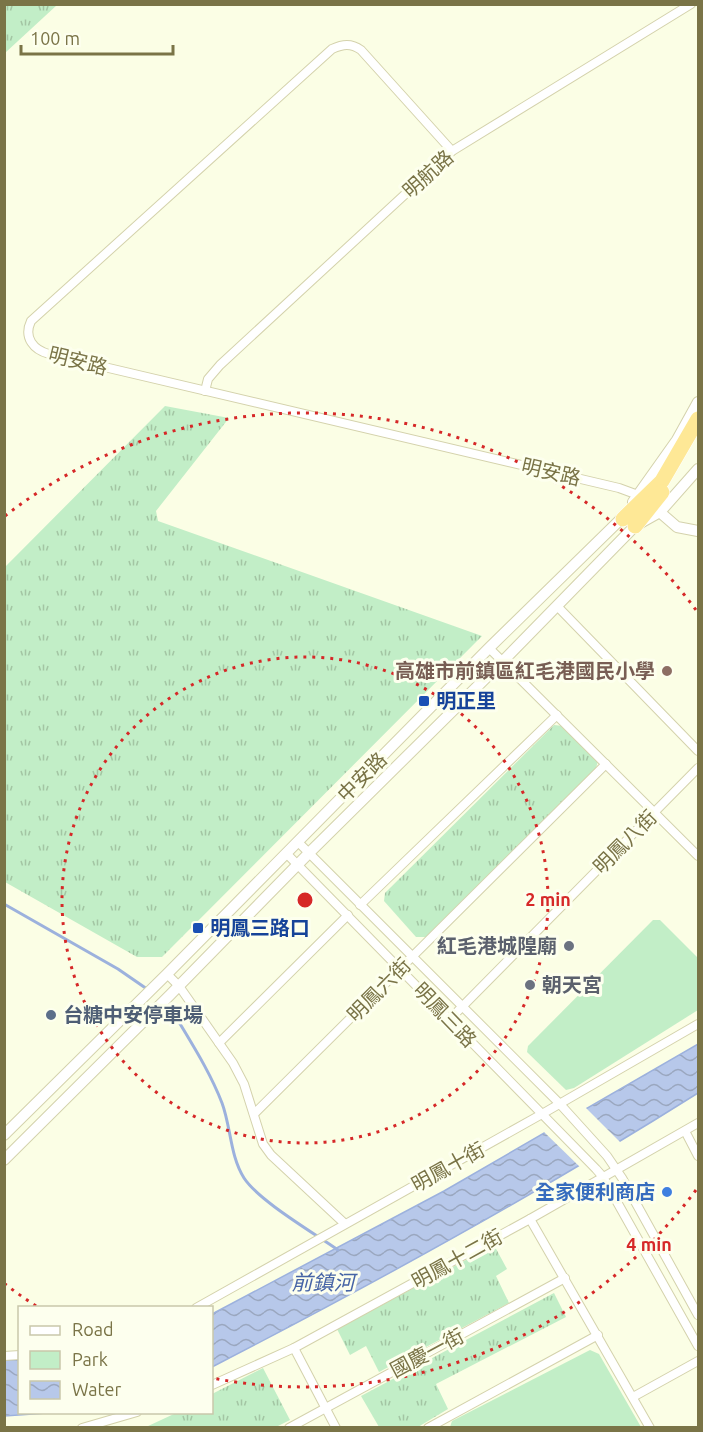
<svg xmlns="http://www.w3.org/2000/svg" width="703" height="1432" viewBox="0 0 703 1432" font-family="Ubuntu,'Noto Sans TC',sans-serif">
<style>
.grass{fill:url(#grass-tufts)}
.park{fill:#c2eec7}
.water{fill:url(#water-waves);stroke:#9cb1dd;stroke-width:1.5}
.pier{fill:#fbfee5}
.lines{fill:none;stroke-linecap:round;stroke-linejoin:round}
.stream{stroke:#9cb1dd;stroke-width:3}
.minor-casing{stroke:#d4d2ac;stroke-width:10}
.tertiary-casing{stroke:#d4d2ac;stroke-width:12}
.motorway-casing{stroke:#fff;stroke-width:16}
.minor{stroke:#fff;stroke-width:8}
.tertiary{stroke:#fff;stroke-width:10}
.motorway{stroke:#fee896;stroke-width:15}
.ring{fill:none;stroke:#d62828;stroke-width:3;stroke-dasharray:3 6}
.education-dot{fill:#8d6e63;stroke:#fdffee;stroke-width:2}
.transit-dot{fill:#1a4fb4;stroke:#fdffee;stroke-width:2}
.worship-dot{fill:#6b7280;stroke:#fdffee;stroke-width:2}
.service-dot{fill:#5c6f8a;stroke:#fdffee;stroke-width:2}
.shop-dot{fill:#3f7fe0;stroke:#fdffee;stroke-width:2}
.labels{text-anchor:middle;stroke-width:6;stroke-linejoin:round;paint-order:stroke}
.street-label{font-size:20px;fill:#7a7447;stroke:#fdffee}
.education-label{font-size:20px;font-weight:bold;fill:#785e54;stroke:#fdffee;text-anchor:end}
.transit-label{font-size:20px;font-weight:bold;fill:#164399;stroke:#fdffee;text-anchor:start}
.worship-label{font-size:20px;font-weight:bold;fill:#5b616d;stroke:#fdffee;text-anchor:end}
.service-label{font-size:20px;font-weight:bold;fill:#4e5e75;stroke:#fdffee;text-anchor:start}
.shop-label{font-size:20px;font-weight:bold;fill:#366cbe;stroke:#fdffee;text-anchor:end}
.water-label{font-size:21px;font-style:italic;fill:#4664a6;stroke:#fdffee}
.centre{fill:#d62828;stroke:#fdffee;stroke-width:3}
.ring-label{font-size:18px;text-anchor:middle;font-weight:bold;fill:#d62828;stroke:#fdffee;stroke-width:6;stroke-linejoin:round;paint-order:stroke}
</style>
<defs>
<pattern id="grass-tufts" width="24" height="20" patternUnits="userSpaceOnUse" patternTransform="scale(1.5)"><rect width="24" height="20" fill="#c2eec7"/><path d="M3 7l-1-3M5 7V3M7 7l1-3M15 17l-1-3M17 17v-4M19 17l1-3" fill="none" stroke="#a3c5a3"/></pattern>
<pattern id="water-waves" width="16" height="10" patternUnits="userSpaceOnUse" patternTransform="scale(1.5)"><rect width="16" height="10" fill="#b7c8ea"/><path d="M0 5q4-4 8 0t8 0" fill="none" stroke="#9aa7bf"/></pattern>
</defs>
<rect width="100%" height="100%" fill="#fbfee5"/>
<g class="grass">
<polygon points="5,4 57,4 57,5 5,53"/>
<polygon points="165,406 229,418 156,511 158,521 482,636 162,957 137,957 5,882 5,567"/>
<polygon points="554,725 563,726 598,761 596,768 426,937 416,937 384,901 385,893"/>
<polygon points="494,1245 507,1269 496,1276 509,1303 379,1372 366,1346 350,1355 337,1329"/>
<polygon points="554,1293 566,1317 436,1384 448,1409 418,1427 379,1427 361,1396"/>
<polygon points="263,1368 290,1420 276,1427 146,1427 176,1413 212,1412 212,1394"/>
</g>
<g class="park">
<polygon points="653,920 660,920 698,958 698,1010 574,1088 566,1090 527,1052 528,1046"/>
<polygon points="590,1350 599,1354 641,1427 450,1427 452,1421"/>
</g>
<g class="water">
<path d="M698,1044V1093C541,1192 377,1282 212,1367V1314L444,1191Z"/>
<polygon points="5,1360 19,1360 20,1412 47,1413 5,1416"/>
</g>
<polygon class="pier" points="585,1107 622,1144 581,1168 543,1131"/>
<g class="lines">
<g class="stream">
<polyline points="4,904 118,969 147,989"/>
<path d="M166,1004L170,1007C188,1038 209,1069 222,1103C231,1127 230,1156 244,1178C259,1201 314,1233 338,1250"/>
</g>
<defs>
<g id="minor">
<path d="M452,151L361,50C351,43 343,44 332,49L31,321C23,338 34,350 49,354L619,488L638,495"/>
<polyline points="205,391 208,379 220,365 452,151 691,4"/>
<polyline points="557,606 698,751"/>
<polyline points="489,648 698,856"/>
<polyline points="298,842 559,1103 607,1156 622,1178 698,1315"/>
<polyline points="286,853 596,1169 603,1177 698,1346"/>
<polyline points="360,905 557,715"/>
<polyline points="167,974 179,986 233,1063 244,1084 263,1144 271,1155 344,1223"/>
<polyline points="450,1019 698,768"/>
<polyline points="219,1043 348,915"/>
<polyline points="254,1114 606,764"/>
<polyline points="685,1131 698,1156"/>
<polyline points="530,1219 650,1428"/>
<polyline points="196,1308 542,1114 698,1024"/>
<polyline points="294,1348 336,1428"/>
<polyline points="4,1356 20,1355"/>
<polyline points="212,1385 294,1348 530,1219 698,1123"/>
<polyline points="633,1397 698,1361"/>
<polyline points="82,1428 137,1412"/>
<polyline points="289,1428 565,1278"/>
<polyline points="428,1428 598,1335"/>
</g>
<g id="tertiary">
<polyline points="633,502 677,440 698,402"/>
<polyline points="655,508 677,527 698,531"/>
<polyline points="4,1135 167,974 489,648 625,515"/>
<polyline points="4,1160 170,995 309,853 503,661 635,526 660,512 698,469"/>
</g>
<g id="motorway">
<polyline points="623,519 662,481 698,419"/>
<polyline points="635,526 662,492"/>
</g>
</defs>
<use href="#minor" class="minor-casing"/>
<use href="#tertiary" class="tertiary-casing"/>
<use href="#motorway" class="motorway-casing"/>
<use href="#minor" class="minor"/>
<use href="#tertiary" class="tertiary"/>
<use href="#motorway" class="motorway"/>
</g>
<g class="ring">
<circle cx="305" cy="900" r="243"/>
<path d="M696 1190A487 487 0 0 1 212 1378M36 1306A487 487 0 0 1 5 1284M5 516A487 487 0 0 1 696 610"/>
</g>
<circle class="education-dot" cx="667" cy="671" r="6"/>
<g class="transit-dot">
<rect x="418" y="695" width="12" height="12" rx="3"/>
<rect x="192" y="922" width="12" height="12" rx="3"/>
</g>
<g class="worship-dot">
<circle cx="569" cy="946" r="6"/>
<circle cx="530" cy="985" r="6"/>
</g>
<circle class="service-dot" cx="51" cy="1015" r="6"/>
<circle class="shop-dot" cx="667" cy="1192" r="6"/>
<g class="labels">
<g class="street-label">
<text transform="translate(428 174) rotate(-42)" y="7">明航路</text>
<text transform="translate(78 361) rotate(14)" y="7">明安路</text>
<text transform="translate(551 472) rotate(13)" y="7">明安路</text>
<text transform="translate(362 777) rotate(-45)" y="7">中安路</text>
<text transform="translate(625 842) rotate(-45)" y="7">明鳳八街</text>
<text transform="translate(379 990) rotate(-45)" y="7">明鳳六街</text>
<text transform="translate(445 1015) rotate(46)" y="7">明鳳三路</text>
<text transform="translate(448 1167) rotate(-29)" y="7">明鳳十街</text>
<text transform="translate(457 1259) rotate(-29)" y="7">明鳳十二街</text>
<text transform="translate(427 1353) rotate(-28)" y="7">國慶一街</text>
</g>
<g class="education-label">
<text x="655" y="678">高雄市前鎮區紅毛港國民小學</text>
</g>
<g class="transit-label">
<text x="436" y="708">明正里</text>
<text x="210" y="935">明鳳三路口</text>
</g>
<g class="worship-label">
<text x="557" y="953">紅毛港城隍廟</text>
<text x="542" y="992" text-anchor="start">朝天宮</text>
</g>
<g class="service-label">
<text x="63" y="1022">台糖中安停車場</text>
</g>
<g class="shop-label">
<text x="655" y="1199">全家便利商店</text>
</g>
<g class="water-label">
<text x="323" y="1290">前鎮河</text>
</g>
</g>
<circle cx="305" cy="900" r="9" class="centre"/>
<g class="ring-label">
<text x="548" y="906">2 min</text>
<text x="649" y="1251">4 min</text>
</g>
<rect width="703" height="1432" fill="none" stroke="#7a7447" stroke-width="12"/>
<rect x="18" y="1306" width="195" height="108" fill="#fdffee" stroke="#c9c7ab" stroke-width="1.5"/>
<rect x="30" y="1326" width="30" height="9" fill="#ffffff" stroke="#c9c7ab" stroke-width="1.5"/>
<text x="72" y="1336" font-size="18" fill="#7a7447">Road</text>
<rect x="30" y="1351" width="30" height="18" fill="#c2eec7" stroke="#c9c7ab" stroke-width="1.5"/>
<text x="72" y="1366" font-size="18" fill="#7a7447">Park</text>
<rect x="30" y="1381" width="30" height="18" fill="url(#water-waves)" stroke="#c9c7ab" stroke-width="1.5"/>
<text x="72" y="1396" font-size="18" fill="#7a7447">Water</text>
<path d="M21 45v9h152v-9" fill="none" stroke="#7a7447" stroke-width="3"/>
<text x="30" y="45" font-size="18" fill="#7a7447" stroke="#fdffee" stroke-width="4.5" paint-order="stroke">100 m</text>
</svg>
